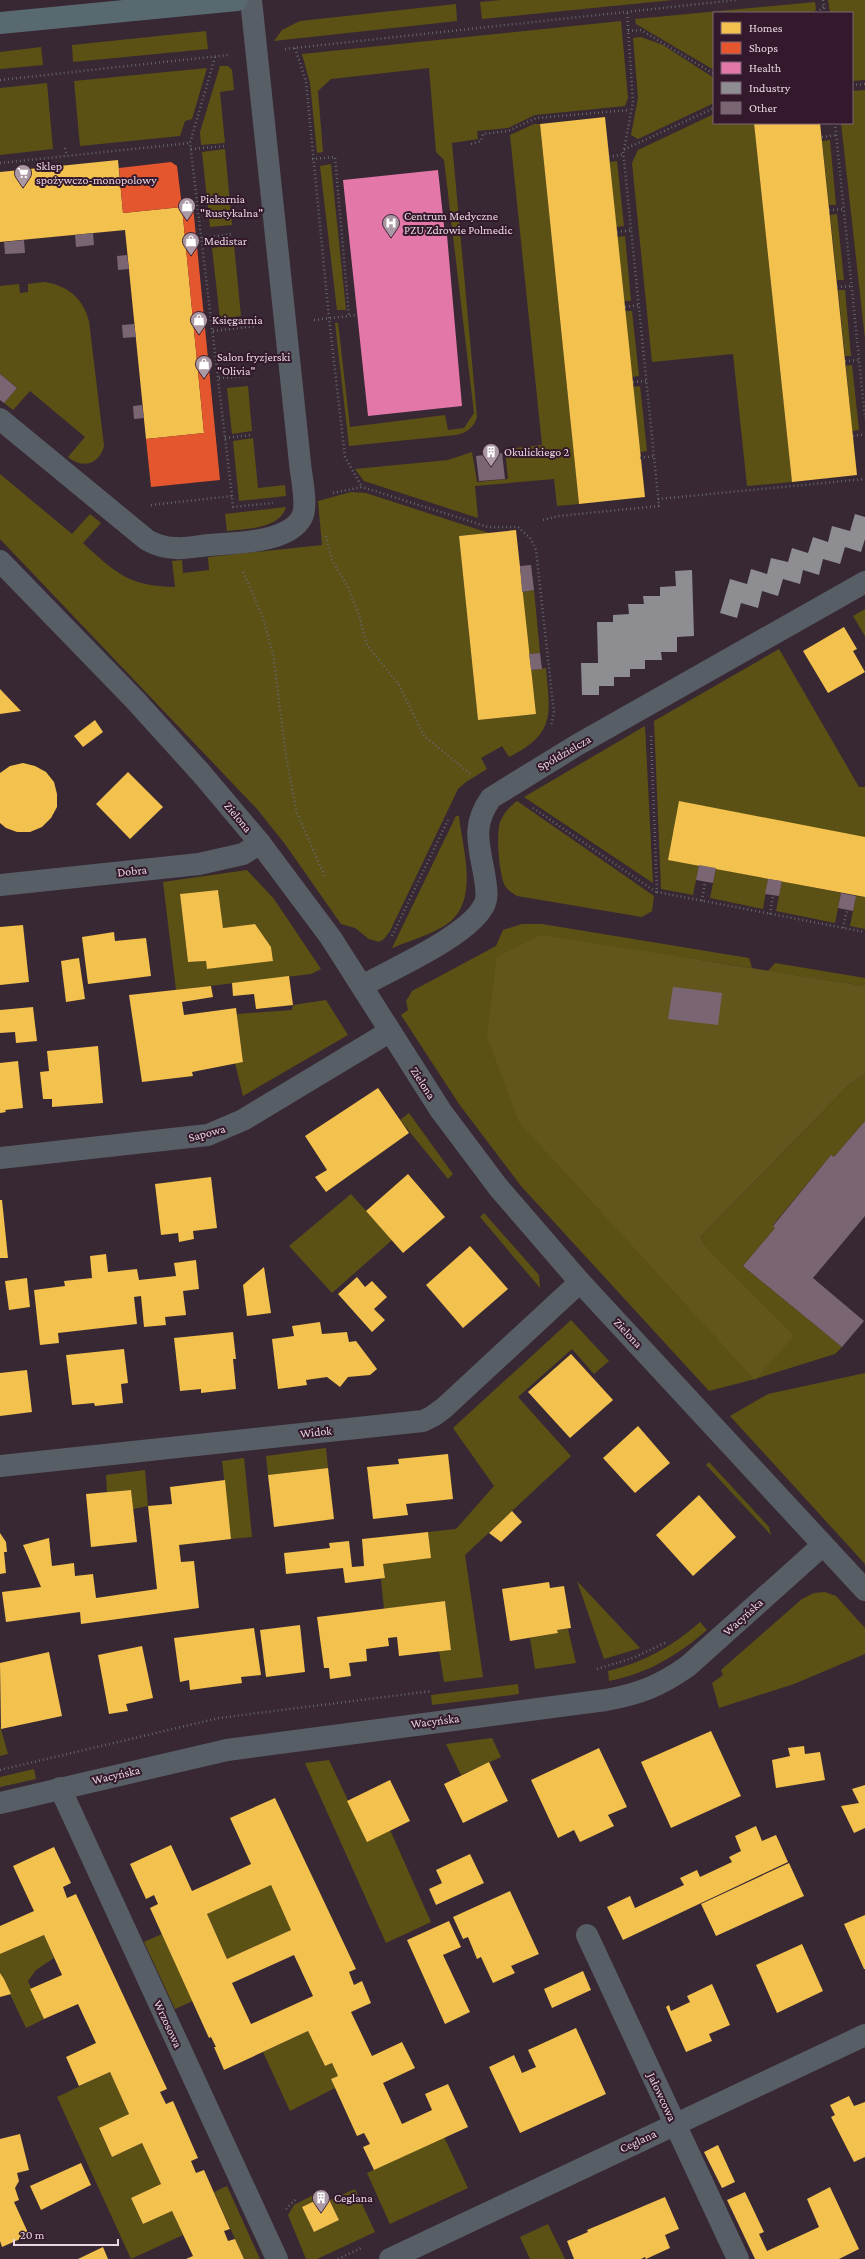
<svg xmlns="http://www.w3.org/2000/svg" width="865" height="2259" viewBox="0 0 865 2259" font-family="'Crimson Pro',serif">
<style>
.green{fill:#5c5115;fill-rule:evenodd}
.forest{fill:#62561c}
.homes{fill:#f2c14e;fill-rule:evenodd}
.shops{fill:#e4572e}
.health{fill:#e377a8}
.industry{fill:#8d8d92}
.building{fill:#7a6573}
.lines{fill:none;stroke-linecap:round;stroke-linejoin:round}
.path{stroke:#63666c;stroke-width:2.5;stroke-dasharray:1 3;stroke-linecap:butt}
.minor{stroke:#575e65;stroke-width:22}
.major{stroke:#596970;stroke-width:22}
.labels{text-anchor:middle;stroke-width:4;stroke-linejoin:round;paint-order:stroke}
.poi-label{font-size:12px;fill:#e8d6e1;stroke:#33192b;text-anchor:start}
.street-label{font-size:12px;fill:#e8d6e1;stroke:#33192b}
</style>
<rect width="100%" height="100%" fill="#382833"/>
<g class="green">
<polygon points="501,0 673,0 482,19 480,2"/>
<polygon points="828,0 865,0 865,80 852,81 852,13 830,13"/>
<polygon points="815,2 816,10 812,13 714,13 714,70 636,24 635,19"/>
<polygon points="456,4 457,21 274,41 282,30 300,21"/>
<path d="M621,21L628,98L625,106L535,115L508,128L477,131L478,139L452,143L477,417C474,427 467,433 456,435L349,446L335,323H338L350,427L445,415L448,430L464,428L474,413L444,160L436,152L429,68L331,79L318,91L323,152L317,153L310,83L302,54Z"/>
<polygon points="206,31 208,49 73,62 72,45"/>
<polygon points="641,37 663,45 714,78 714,103 638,139 631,135 638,98 633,38"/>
<polygon points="41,47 43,65 0,69 0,52"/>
<polygon points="220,66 228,66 232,70 234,90 220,92 225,143 201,145 200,132"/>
<polygon points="207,68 192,119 185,121 180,136 80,146 74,81"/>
<polygon points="47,83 53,149 0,155 0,88"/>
<polygon points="865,90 865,339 841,123 852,123 852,91"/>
<polygon points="714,114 714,123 754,123 792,482 747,486 733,354 652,362 632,163 638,150"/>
<polygon points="534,124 540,124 579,504 557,506 554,479 475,486 478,518 364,481 355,469 448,460 472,452 477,482 508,479 505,449 542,445 510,135"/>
<polygon points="830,140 836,205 829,205 822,141"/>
<polygon points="225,149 232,225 210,227 202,152"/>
<polygon points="617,161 624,226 616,227 610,162"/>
<polygon points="331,164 346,310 337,310 320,166"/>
<polygon points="837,214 844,280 837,280 830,215"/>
<polygon points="625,236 631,301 624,301 617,237"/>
<polygon points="234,245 241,316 220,319 212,248"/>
<path d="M44,282C67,285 83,298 89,321L104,446C99,465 82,469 68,457L85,437L30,391L13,410L4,403L17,388L0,374V286L19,284L20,293L28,292V284Z"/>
<polygon points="838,290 845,290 851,356 845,356"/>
<polygon points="625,311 632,311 639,376 632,377"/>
<polygon points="852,365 859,430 852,431 846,366"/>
<polygon points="248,386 252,431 232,434 227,388"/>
<polygon points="640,386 647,451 640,452 633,387"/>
<polygon points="253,438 258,488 285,485 286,496 239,501 233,441"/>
<path d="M0,474L72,534L90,514L101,523L83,543C116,573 128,586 175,587L172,561L182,560L183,573L209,570L208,557L322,545L318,501L351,492L366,493L489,533L459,536L478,720L536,714L531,670L546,668C550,715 556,733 509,757L502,746L481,758L487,769L466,782L458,789L390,931L384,939L379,942L369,939L355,928L341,924L285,844L257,809L0,539Z"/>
<path d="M286,507C280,529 245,529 227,531L225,514Z"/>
<polygon points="534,590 540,653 529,654 522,592"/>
<polygon points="865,609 865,636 853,616"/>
<polygon points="779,649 859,787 865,787 865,837 699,865 693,895 661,889 654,721"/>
<polygon points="645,726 653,883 524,797"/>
<path d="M517,801L654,896L652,911L642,917L517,896C512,893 507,890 504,884C499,871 496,836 500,822C504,813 509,807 517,801Z"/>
<path d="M456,816H459C462,847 478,894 453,919C440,932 409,941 392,948Z"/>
<polygon points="716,868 768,879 763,909 710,898"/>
<path d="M247,870L274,899L321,969L311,974L176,990L163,882ZM218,890L223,928L255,924L271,947L273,961L207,969L206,961L188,962L180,894Z"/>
<polygon points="782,881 841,893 835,923 776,911"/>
<polygon points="856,896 865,897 865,929 850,926"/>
<polygon points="522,924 542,924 749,958 752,968 673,956 497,957 709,1251 700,1237 849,1085 865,1074 865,1121 834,1157 831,1155 773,1225 775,1228 743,1266 842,1347 835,1354 755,1379 709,1391 521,1186 459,1104 401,1015 408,1010 406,1001 412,991 496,946 503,930"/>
<polygon points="775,963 865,978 865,986 768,971"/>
<polygon points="326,1000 348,1035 243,1096 235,1063 243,1062 237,1014 292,1010 293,1005"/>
<polygon points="409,1113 453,1174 448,1179 400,1120"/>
<polygon points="351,1194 392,1240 332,1293 289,1246"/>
<polygon points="484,1213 539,1275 540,1288 480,1217"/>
<polygon points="571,1320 609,1361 594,1374 572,1349 518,1397 571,1456 465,1555 483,1677 444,1682 439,1651 451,1650 445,1601 384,1609 381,1579 385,1578 383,1564 430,1558 428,1532 456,1529 494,1486 453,1428"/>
<polygon points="865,1373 865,1564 730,1416 768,1394"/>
<polygon points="326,1448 328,1468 268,1475 266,1456"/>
<polygon points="244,1458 252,1537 231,1539 222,1461"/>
<polygon points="709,1462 769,1527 771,1535 706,1465"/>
<polygon points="145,1470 148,1506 133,1509 131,1490 107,1492 106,1475"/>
<polygon points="577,1581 640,1648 604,1659"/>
<polygon points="825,1592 836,1596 865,1628 865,1654 794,1684 719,1708 712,1683 723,1675 721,1670 802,1599 814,1593"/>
<path d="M700,1622L707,1630C678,1655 647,1674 609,1681L608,1671C643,1663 673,1646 700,1622Z"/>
<polygon points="568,1629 576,1663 535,1669 530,1638 557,1633 557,1630"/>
<polygon points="518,1684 519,1694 432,1705 431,1695"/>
<polygon points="0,1726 8,1754 0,1756"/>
<polygon points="492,1738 501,1757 461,1775 446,1744"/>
<polygon points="329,1760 367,1841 390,1830 431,1922 386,1943 305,1763"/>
<polygon points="34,1769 36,1779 0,1787 0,1777"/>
<polygon points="271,1885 291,1930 227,1959 207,1914"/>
<polygon points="162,1934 193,2001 175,2009 144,1942"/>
<polygon points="44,1935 54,1958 36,1970 28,1981 44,2019 26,2028 0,1973 0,1954"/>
<polygon points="308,2031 325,2066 332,2063 338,2076 331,2079 335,2088 290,2111 263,2052"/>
<polygon points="110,2072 129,2114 99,2129 112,2157 142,2143 161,2184 131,2198 143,2224 172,2211 183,2235 131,2259 57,2097"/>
<polygon points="444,2137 468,2188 390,2224 367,2173"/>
<polygon points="227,2186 260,2259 244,2259 214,2192"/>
<polygon points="325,2189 327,2195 302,2207 314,2232 339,2220 330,2200 355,2189 375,2232 317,2259 306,2259 288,2215 294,2205"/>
<polygon points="548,2224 565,2259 530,2259 520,2237"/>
</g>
<polygon class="forest" points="541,935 865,986 865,1074 849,1085 700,1237 709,1251 794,1336 755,1380 519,1122 487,1036 497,957"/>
<g class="homes">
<polygon points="605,117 645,497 579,504 540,124"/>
<polygon points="754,123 820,123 857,475 792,482"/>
<polygon points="118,160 123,213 182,207 204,433 146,439 125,230 0,242 0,172"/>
<polygon points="516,530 536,714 478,720 459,536"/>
<polygon points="844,627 857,649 853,651 865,672 828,693 803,651"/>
<polygon points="0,689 21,711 0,714"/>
<polygon points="95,720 103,732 83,747 74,736"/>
<polygon points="23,763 35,766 46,772 54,782 57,794 57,807 51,818 42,827 30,832 17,832 6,828 0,823 0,773 10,766"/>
<polygon points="128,772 163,807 130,839 96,804"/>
<polygon points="679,801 865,837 865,897 668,860"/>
<polygon points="218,890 223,928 255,924 271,947 273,961 207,969 206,961 188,962 180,894"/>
<polygon points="23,925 29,982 0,985 0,927"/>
<polygon points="114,932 115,941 146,938 151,976 88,984 82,937"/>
<polygon points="79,958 85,999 66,1002 61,961"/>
<polygon points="289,976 293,1005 256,1009 254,994 233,996 232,983"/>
<polygon points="211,986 213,997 182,1002 184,1015 236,1008 243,1062 192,1072 193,1076 142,1082 129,995"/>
<polygon points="33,1007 37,1041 16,1043 15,1032 0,1033 0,1010"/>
<polygon points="98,1046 103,1103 52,1107 52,1099 43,1099 40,1072 49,1071 47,1051"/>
<polygon points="18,1061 23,1108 5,1110 6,1112 0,1113 0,1063"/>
<polygon points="378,1088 409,1133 326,1192 315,1177 327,1170 305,1136"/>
<polygon points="408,1174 445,1217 403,1253 366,1211"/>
<polygon points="211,1177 217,1228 193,1231 194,1239 179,1242 178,1233 161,1235 155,1184"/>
<polygon points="0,1200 2,1200 8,1258 0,1258"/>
<polygon points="470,1246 508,1289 463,1328 426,1285"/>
<polygon points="106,1254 108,1272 137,1269 139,1280 176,1276 174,1263 196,1260 199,1289 183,1291 186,1315 165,1317 166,1325 144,1327 141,1296 134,1297 137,1324 58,1333 59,1343 40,1345 34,1290 65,1286 64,1281 92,1278 90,1256"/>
<polygon points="264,1267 271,1313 247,1316 243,1285"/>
<polygon points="357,1277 365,1287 372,1281 387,1297 374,1309 385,1320 372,1332 338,1294"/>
<polygon points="27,1278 30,1307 9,1310 5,1281"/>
<polygon points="320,1322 322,1334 347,1332 349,1342 356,1341 377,1369 370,1375 348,1377 340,1387 327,1377 306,1380 307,1385 278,1389 272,1339 294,1336 292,1326"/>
<polygon points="233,1332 236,1359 233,1359 236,1389 201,1393 201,1389 180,1391 174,1338"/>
<polygon points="124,1349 128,1383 121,1384 123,1403 95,1406 94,1403 72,1405 66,1355"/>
<polygon points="571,1354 613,1400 570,1438 528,1392"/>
<polygon points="27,1370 32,1412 0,1416 0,1373"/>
<polygon points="638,1426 670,1463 635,1493 603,1458"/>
<polygon points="448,1454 453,1499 406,1504 408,1515 373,1519 367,1467 399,1464 398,1459"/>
<polygon points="328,1468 334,1519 274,1527 268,1475"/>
<polygon points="225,1480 231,1539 179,1545 181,1562 194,1561 199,1608 81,1624 80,1612 6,1622 2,1592 41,1587 23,1545 49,1538 52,1566 74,1563 75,1576 93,1574 96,1598 157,1589 148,1506 172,1504 170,1487"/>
<polygon points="131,1490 137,1542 91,1547 86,1494"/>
<polygon points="699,1495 736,1537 693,1576 656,1535"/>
<polygon points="512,1511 522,1522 501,1542 489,1533"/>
<polygon points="428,1532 431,1558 383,1564 385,1578 345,1583 343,1568 286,1574 284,1553 330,1548 329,1543 349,1541 352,1567 364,1566 362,1539"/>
<polygon points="0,1533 6,1542 7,1552 4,1552 6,1573 0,1574"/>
<polygon points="549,1582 550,1588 564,1586 571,1628 557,1630 558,1633 510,1641 502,1589"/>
<polygon points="445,1601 451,1650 399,1656 397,1637 388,1638 389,1646 366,1649 367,1661 349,1663 351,1676 330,1679 329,1668 324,1668 317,1617"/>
<polygon points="300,1625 305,1672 266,1677 260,1630"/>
<polygon points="254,1628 261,1675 241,1677 242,1683 190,1690 189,1680 180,1682 174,1638"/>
<polygon points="142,1646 153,1698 126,1704 128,1711 109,1714 98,1655"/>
<polygon points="49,1652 62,1716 1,1729 0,1663"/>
<polygon points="711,1731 741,1796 671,1828 641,1762"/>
<polygon points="804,1746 805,1754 820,1752 825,1780 776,1788 772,1760 790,1756 788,1748"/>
<polygon points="599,1748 627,1807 608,1815 614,1826 580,1842 574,1830 558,1838 531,1780"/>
<polygon points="489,1762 508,1801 463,1823 444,1784"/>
<polygon points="390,1780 410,1821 367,1842 347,1801"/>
<polygon points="865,1785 865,1828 854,1833 841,1806 859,1803 852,1789"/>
<path d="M275,1798L356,1969L349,1972L354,1985L362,1981L371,2003L351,2012L372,2056L402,2042L415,2068L383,2083L402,2124L432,2110L425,2094L448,2084L468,2127L374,2170L363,2147L370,2144L364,2133L357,2136L331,2079L338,2076L332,2063L325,2066L308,2031L224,2070L214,2047H216L211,2037L209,2038L150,1908L158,1904L154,1895L146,1899L130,1864L171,1845L192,1891L221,1878L251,1864L230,1818ZM271,1885L291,1930L227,1959L207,1914ZM294,1955L313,1996L251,2024L232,1983Z"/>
<polygon points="756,1826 762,1841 776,1835 788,1862 623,1940 607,1907 630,1896 635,1908 684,1885 680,1878 697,1870 700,1877 732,1862 729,1857 741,1851 735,1836"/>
<polygon points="54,1847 71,1883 63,1887 67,1898 76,1894 167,2089 160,2092 166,2104 173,2101 198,2158 191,2161 196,2173 204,2170 230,2229 224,2231 228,2241 235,2239 244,2259 186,2259 193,2256 172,2211 143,2224 131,2198 161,2184 142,2143 112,2157 99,2128 129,2114 110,2072 79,2086 66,2057 96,2043 78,2004 44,2019 30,1989 62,1975 44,1935 0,1954 0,1926 34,1911 13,1866"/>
<polygon points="470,1854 484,1883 436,1905 429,1889 442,1883 436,1870"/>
<polygon points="789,1863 804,1896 716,1936 701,1904"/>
<polygon points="510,1891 539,1954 511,1966 515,1973 493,1983 481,1957 477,1959 468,1937 463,1939 453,1917"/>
<polygon points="865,1915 865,1969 864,1969 844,1924"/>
<polygon points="449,1921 461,1947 443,1955 470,2012 445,2024 407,1940"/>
<polygon points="802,1944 823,1991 777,2013 756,1965"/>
<polygon points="583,1971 591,1990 552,2008 544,1989"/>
<polygon points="0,1973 4,1979 11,1994 0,1997"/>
<polygon points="712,1984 730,2025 709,2034 712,2041 686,2052 666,2007 669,2005 671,2011 690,2002 687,1996"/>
<polygon points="576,2028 606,2094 520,2133 489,2067 514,2055 522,2073 536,2067 528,2050"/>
<polygon points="849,2096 854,2106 865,2102 865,2157 854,2162 831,2117 835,2115 830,2105"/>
<polygon points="20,2134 29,2170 17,2173 19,2181 15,2188 19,2200 14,2202 29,2235 2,2247 0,2241 0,2139"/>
<polygon points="718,2145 735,2182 722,2188 704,2152"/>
<polygon points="81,2163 91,2185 41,2210 30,2186"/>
<polygon points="830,2187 859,2249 839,2259 755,2259 727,2200 745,2192 764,2232 759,2234 767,2251 819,2227 807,2199"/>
<polygon points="327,2195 339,2220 314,2232 302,2207"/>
<polygon points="665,2197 679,2229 665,2235 670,2248 646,2259 645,2257 641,2259 574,2259 567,2241 588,2232 587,2230"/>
<polygon points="103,2247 108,2259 78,2259"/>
</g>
<g class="shops">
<polygon points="171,162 177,166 182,207 123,213 119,168"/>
<polygon points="193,206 220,480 151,487 146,439 204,433 182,207"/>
</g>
<polygon class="health" points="438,170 445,235 447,235 462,406 368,416 343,180"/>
<g class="industry">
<polygon points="855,514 865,517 865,539 861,552 845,547 840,564 823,559 819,575 803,570 800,584 783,579 778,596 762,591 758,608 741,603 737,618 720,613 730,579 747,584 751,569 767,574 771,558 788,562 792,548 808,553 813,537 828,542 832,526 850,531"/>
<polygon points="692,570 694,636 677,637 677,652 661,652 662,660 645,660 645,669 630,669 630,677 614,677 614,686 599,686 599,695 582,695 581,663 598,663 597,622 613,622 613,615 629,614 628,604 644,604 643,596 660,596 660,587 676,586 675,571"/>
</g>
<g class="building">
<polygon points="93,233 94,245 76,247 75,235"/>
<polygon points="24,240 25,253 5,254 4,242"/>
<polygon points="127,255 129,269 118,270 117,256"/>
<polygon points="134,324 136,337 123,338 122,325"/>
<polygon points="0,374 17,388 4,403 0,400"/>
<polygon points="142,405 144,418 134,419 133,406"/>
<polygon points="502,453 505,479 479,481 476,456"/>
<polygon points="531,565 534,590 522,592 520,566"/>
<polygon points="540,653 542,669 531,670 529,654"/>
<polygon points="699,865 716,868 713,883 696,880"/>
<polygon points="768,879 782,881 779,896 765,894"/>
<polygon points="841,893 856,896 853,911 838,908"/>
<polygon points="673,987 722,993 718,1025 668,1019"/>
<polygon points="865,1121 865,1216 813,1278 864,1321 842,1347 743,1266 775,1228 773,1226 831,1155 834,1157"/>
</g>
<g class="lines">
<g class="path">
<polyline points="823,0 825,13"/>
<polyline points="817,13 824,6"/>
<polyline points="628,31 641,30 714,74"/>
<polyline points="295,48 306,81 329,318 345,457 362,487"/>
<polyline points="285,49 736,0"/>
<polyline points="215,57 190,143 232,496"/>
<polyline points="0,80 228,55"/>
<polyline points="852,85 865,84"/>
<polyline points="835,123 865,418"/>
<polyline points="822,137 837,135"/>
<polyline points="471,144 481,141 483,134 508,131 536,118 630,110"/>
<polyline points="65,148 67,156"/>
<polyline points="191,149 225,146"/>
<polyline points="624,149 633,102 627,12"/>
<polyline points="609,157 624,154"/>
<polyline points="312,159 335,157 349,316"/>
<polyline points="0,163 190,143"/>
<polyline points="829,210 844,209"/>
<polyline points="617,232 632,230"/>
<polyline points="202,238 233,234"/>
<polyline points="837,287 852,286"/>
<polyline points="625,307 639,305"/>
<polyline points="314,320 357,315"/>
<polyline points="213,331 256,326"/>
<polyline points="845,361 859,360"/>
<polyline points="219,378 247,376"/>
<polyline points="633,382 646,381"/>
<polyline points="853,436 865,434"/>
<polyline points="225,438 252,435"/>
<polyline points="640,458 654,456"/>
<polyline points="333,493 362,487 488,527 518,527 531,539 536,550 554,713 551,726"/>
<polyline points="658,499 865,479"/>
<polyline points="151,505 232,496 233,507 273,503"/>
<polyline points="543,520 559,516 659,506 623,150 714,108"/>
<polyline points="326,536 332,560 347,585 359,615 367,645 399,685 424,736 472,775"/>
<polyline points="243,572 262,615 273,654 286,757 297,813 325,877"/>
<polyline points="651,736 657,892 865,932"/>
<polyline points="533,808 656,892"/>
<polyline points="702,901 705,882"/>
<polyline points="770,914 773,895"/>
<polyline points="843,928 847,910"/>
<polyline points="392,936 448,820"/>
<polyline points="597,1669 633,1658 665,1643"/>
<polyline points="0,1770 219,1718 432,1691"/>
<polyline points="286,2209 296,2199"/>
<polyline points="338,2259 363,2247"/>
</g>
<g class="minor">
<path d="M0,419L147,540C156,545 165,548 176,548C186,549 198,546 209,545C234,543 289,543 302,517C308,505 301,476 300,463L251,0"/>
<polyline points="0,561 134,699 201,773 260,843 331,938 441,1111 498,1187 580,1282 865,1590"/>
<polyline points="0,885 199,864 243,854 260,843"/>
<path d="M362,986C392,969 473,934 485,903C488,896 486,887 485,879C480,847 470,827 491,798L577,745L865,582"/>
<polyline points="0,1158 208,1135 243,1120 389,1032"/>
<polyline points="0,1466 423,1421 433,1416 444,1408 580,1282"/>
<polyline points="60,1788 277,2259"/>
<path d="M0,1803L227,1750L606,1700C639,1694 660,1686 688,1666L823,1545"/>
<polyline points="587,1935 738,2259"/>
<polyline points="390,2259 865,2035"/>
</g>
<polyline class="major" points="0,23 237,0"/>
</g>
<defs>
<symbol id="supermarket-pin" viewBox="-11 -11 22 30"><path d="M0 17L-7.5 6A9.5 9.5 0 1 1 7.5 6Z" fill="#aa99a4" stroke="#33192b"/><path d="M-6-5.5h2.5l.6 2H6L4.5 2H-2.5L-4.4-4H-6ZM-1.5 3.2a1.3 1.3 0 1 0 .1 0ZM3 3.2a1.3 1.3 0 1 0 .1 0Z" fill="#fff"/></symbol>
<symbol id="shop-pin" viewBox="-11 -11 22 30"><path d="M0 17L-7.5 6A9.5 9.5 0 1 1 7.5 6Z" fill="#aa99a4" stroke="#33192b"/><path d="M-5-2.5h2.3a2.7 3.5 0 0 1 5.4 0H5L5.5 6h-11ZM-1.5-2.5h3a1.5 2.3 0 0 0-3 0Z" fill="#fff"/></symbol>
<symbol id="hospital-pin" viewBox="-11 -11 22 30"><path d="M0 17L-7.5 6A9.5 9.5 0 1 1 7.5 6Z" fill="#aa99a4" stroke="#33192b"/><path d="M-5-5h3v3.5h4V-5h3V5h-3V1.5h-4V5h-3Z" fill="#fff"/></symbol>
<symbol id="building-pin" viewBox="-11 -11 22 30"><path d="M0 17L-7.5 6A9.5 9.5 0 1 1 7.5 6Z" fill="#aa99a4" stroke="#33192b"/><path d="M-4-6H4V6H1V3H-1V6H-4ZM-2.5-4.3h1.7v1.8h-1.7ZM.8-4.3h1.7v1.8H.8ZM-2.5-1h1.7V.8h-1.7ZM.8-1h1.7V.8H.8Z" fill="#fff"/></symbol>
</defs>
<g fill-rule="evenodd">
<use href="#supermarket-pin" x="13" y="163" width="20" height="27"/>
<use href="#shop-pin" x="177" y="196" width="20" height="27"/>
<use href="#hospital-pin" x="381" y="213" width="20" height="27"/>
<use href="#shop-pin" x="181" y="231" width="20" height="27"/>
<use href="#shop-pin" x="189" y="310" width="20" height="27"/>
<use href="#shop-pin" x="194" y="354" width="20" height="27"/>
<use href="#building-pin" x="481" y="442" width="20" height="27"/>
<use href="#building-pin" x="311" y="2188" width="20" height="27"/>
</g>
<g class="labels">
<g class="poi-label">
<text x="36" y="170">Sklep<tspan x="36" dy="14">spożywczo-monopolowy</tspan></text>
<text x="200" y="203">Piekarnia<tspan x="200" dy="14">"Rustykalna"</tspan></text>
<text x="404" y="220">Centrum Medyczne<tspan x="404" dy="14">PZU Zdrowie Polmedic</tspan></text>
<text x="204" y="245">Medistar</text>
<text x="212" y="324">Księgarnia</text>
<text x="217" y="361">Salon fryzjerski<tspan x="217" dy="14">"Olivia"</tspan></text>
<text x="504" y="456">Okulickiego 2</text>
<text x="334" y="2202">Ceglana</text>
</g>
<g class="street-label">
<text transform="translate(564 753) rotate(-30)" y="4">Spółdzielcza</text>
<text transform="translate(238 817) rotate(50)" y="4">Zielona</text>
<text transform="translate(132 871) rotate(-6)" y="4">Dobra</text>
<text transform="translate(423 1083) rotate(57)" y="4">Zielona</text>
<text transform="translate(207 1133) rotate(-15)" y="4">Sapowa</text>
<text transform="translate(628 1333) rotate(47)" y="4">Zielona</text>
<text transform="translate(316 1432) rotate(-6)" y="4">Widok</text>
<text transform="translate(743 1617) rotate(-42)" y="4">Wacyńska</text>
<text transform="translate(435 1721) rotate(-7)" y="4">Wacyńska</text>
<text transform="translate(116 1775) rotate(-13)" y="4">Wacyńska</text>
<text transform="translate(168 2024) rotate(65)" y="4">Wrzosowa</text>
<text transform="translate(662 2097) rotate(65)" y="4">Jałowcowa</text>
<text transform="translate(638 2141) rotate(-25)" y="4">Ceglana</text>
</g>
</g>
<rect x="713" y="12" width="140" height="112" fill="#33192b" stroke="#7b6574"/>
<rect x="721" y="22" width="20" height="12" fill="#f2c14e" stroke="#7b6574"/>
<text x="749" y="32" font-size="12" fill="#e8d6e1">Homes</text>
<rect x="721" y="42" width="20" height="12" fill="#e4572e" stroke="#7b6574"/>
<text x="749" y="52" font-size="12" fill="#e8d6e1">Shops</text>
<rect x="721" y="62" width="20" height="12" fill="#e377a8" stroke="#7b6574"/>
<text x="749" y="72" font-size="12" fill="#e8d6e1">Health</text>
<rect x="721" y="82" width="20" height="12" fill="#8d8d92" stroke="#7b6574"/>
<text x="749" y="92" font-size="12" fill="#e8d6e1">Industry</text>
<rect x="721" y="102" width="20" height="12" fill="#7a6573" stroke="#7b6574"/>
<text x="749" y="112" font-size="12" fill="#e8d6e1">Other</text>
<path d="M14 2239v6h104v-6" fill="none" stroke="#e8d6e1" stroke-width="2"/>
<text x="20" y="2239" font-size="12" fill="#e8d6e1" stroke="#33192b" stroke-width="3" paint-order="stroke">20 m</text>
</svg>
